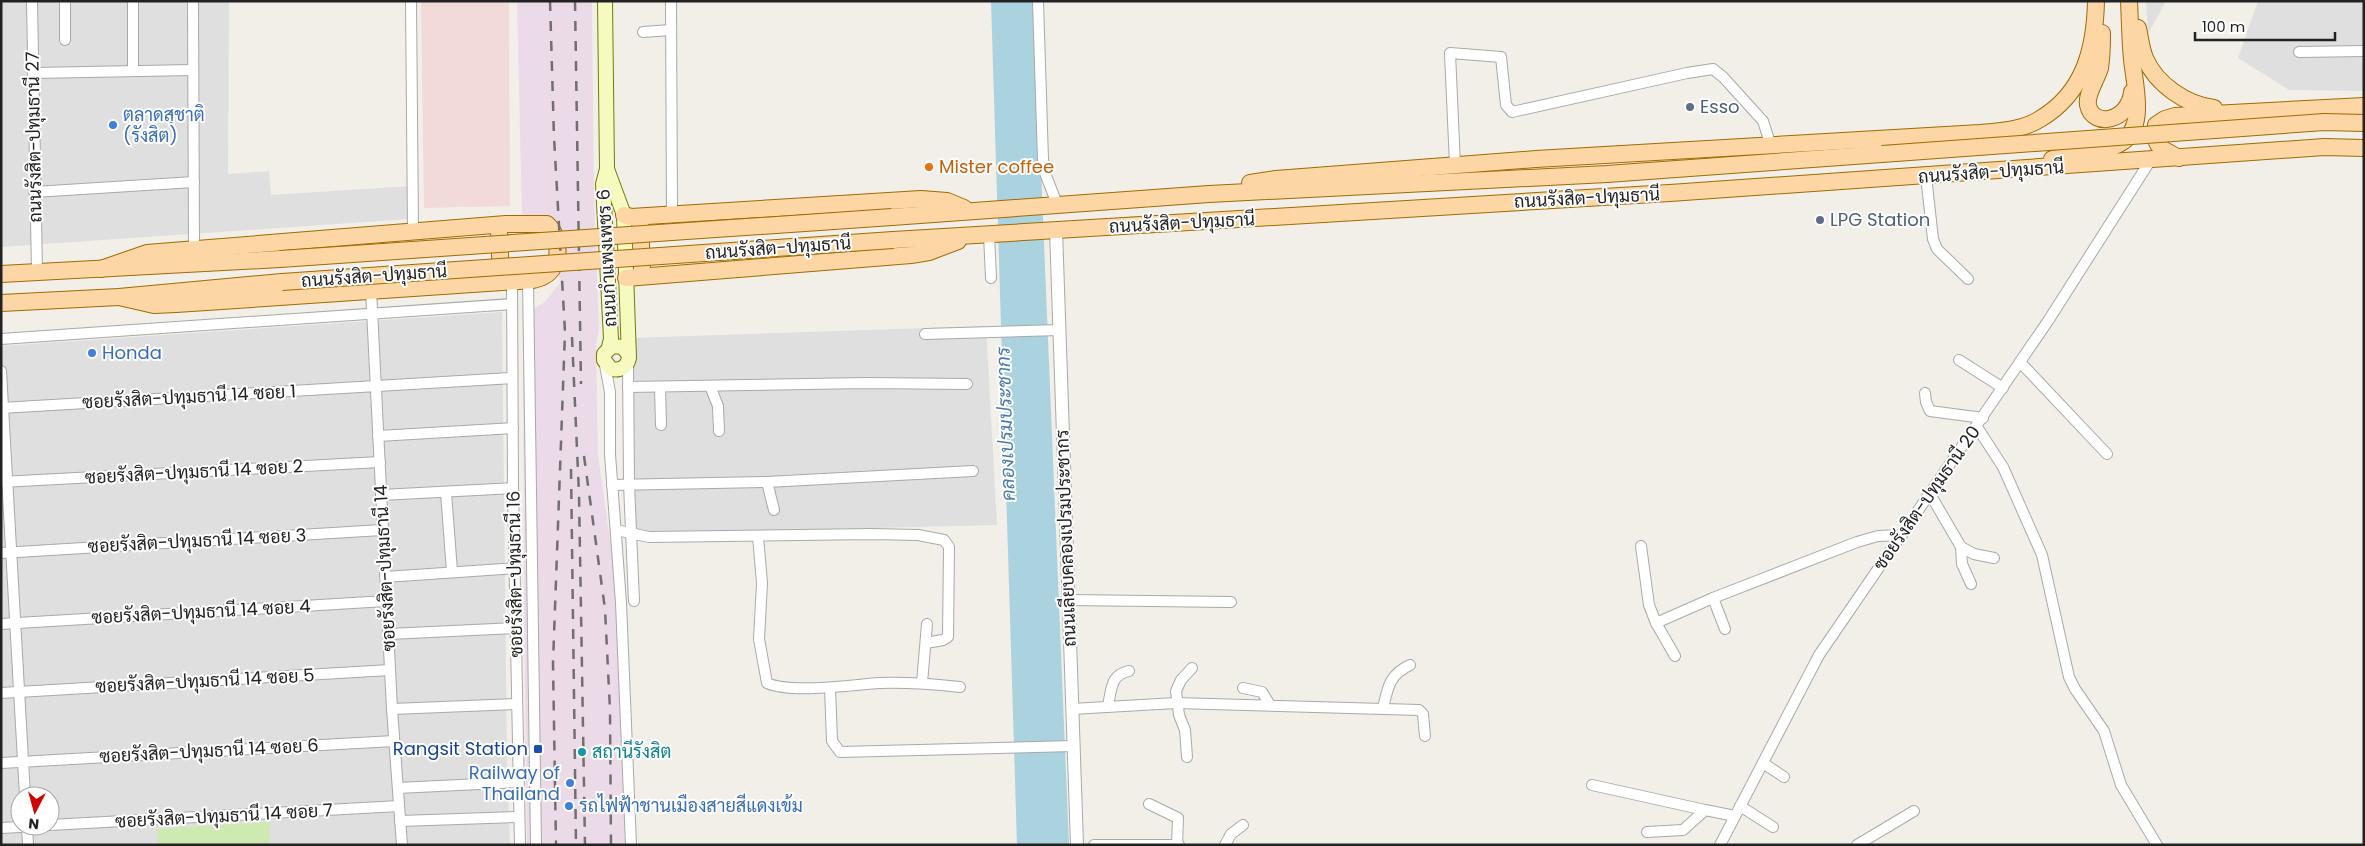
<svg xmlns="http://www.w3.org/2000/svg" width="2365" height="846" viewBox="0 0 2365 846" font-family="Poppins,Sarabun,sans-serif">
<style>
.residential{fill:#e0dfdf;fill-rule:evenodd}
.commercial{fill:#f2dad9}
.industrial{fill:#ebdbe8}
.grass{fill:#cdebb0}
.water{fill:#aad3df}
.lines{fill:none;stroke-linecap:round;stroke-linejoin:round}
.minor-casing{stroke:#a9a9a9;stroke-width:12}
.tertiary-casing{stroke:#a9a9a9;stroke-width:14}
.secondary-casing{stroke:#707d05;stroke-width:16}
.primary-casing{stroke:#a06b00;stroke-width:18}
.minor{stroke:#fff;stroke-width:10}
.tertiary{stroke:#fff;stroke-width:12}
.secondary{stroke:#f7fabf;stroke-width:14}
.primary{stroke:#fcd6a4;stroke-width:16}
.rail{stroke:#707070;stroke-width:2.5;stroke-dasharray:10 10;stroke-linecap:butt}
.primary-bridge-casing{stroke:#a06b00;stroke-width:18;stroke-linecap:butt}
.primary-bridge{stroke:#fcd6a4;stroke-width:16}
.service-dot{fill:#5c6f8a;stroke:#fff;stroke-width:2}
.shop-dot{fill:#3f7fe0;stroke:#fff;stroke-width:2}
.food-dot{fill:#e8710a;stroke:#fff;stroke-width:2}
.transit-dot{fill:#1a4fb4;stroke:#fff;stroke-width:2}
.culture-dot{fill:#0f9aa8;stroke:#fff;stroke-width:2}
.labels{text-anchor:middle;stroke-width:4;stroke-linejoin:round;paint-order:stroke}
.service-label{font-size:18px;fill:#4e5e75;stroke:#fff;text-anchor:start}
.shop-label{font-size:18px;fill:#366cbe;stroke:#fff;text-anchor:start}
.street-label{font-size:18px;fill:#222;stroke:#fff}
.food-label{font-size:18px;fill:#c56008;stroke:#fff;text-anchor:start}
.transit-label{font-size:18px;fill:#164399;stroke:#fff;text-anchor:end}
.culture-label{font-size:18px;fill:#0d838f;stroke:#fff;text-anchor:start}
.water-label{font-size:19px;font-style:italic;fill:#4a7aab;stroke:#fff}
</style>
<rect width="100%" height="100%" fill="#f2efe9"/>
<g class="residential">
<polygon points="1,1 229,1 228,174 269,171 271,195 410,186 409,219 1,247"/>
<polygon points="2146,1 2166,1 2148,34"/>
<polygon points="2258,1 2364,1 2364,91 2289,90 2238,58"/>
<path d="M502,312L507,763L510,845H1V346ZM20,796H50V826H20Z"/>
<polygon points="986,326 997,525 630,534 630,338"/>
</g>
<polygon class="commercial" points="421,1 509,1 510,206 424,208"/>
<polygon class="industrial" points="517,1 592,1 594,196 599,327 596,346 598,455 612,554 618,641 625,845 527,845 524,619 523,315 545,302 560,283 552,221 522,217"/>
<polygon class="grass" points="269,822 270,845 158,845 157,829"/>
<polygon class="water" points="991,1 1034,1 1069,845 1017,845"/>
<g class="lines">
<defs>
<g id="minor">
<polyline points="32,1 37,272"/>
<polyline points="65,1 65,40"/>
<polyline points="133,1 133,70"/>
<polyline points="193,1 194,249"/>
<polyline points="411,1 413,231"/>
<polyline points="671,1 672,215"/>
<polyline points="1038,1 1043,160 1045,173 1057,204"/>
<polyline points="643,32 671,30"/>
<polyline points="2299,52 2364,51"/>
<polyline points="33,73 193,70"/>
<polyline points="1455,165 1450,53 1501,57 1506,105 1512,112 1687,73 1713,69 1723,77 1763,121 1771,146"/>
<polyline points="1926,176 1933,239 1937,249 1968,279"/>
<polyline points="34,192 194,182"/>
<polyline points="989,234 991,278"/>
<polyline points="528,280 536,845"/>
<polyline points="512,281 513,488 520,845"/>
<polyline points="371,290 392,709 402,845"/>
<polyline points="925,334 1060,330"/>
<polyline points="1,339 512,304"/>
<polyline points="604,360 610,392 610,454 621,603 631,845"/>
<polyline points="1959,360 2003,388"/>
<polyline points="628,362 629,484 634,601"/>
<polyline points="2020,362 2107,454"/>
<polyline points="1,371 25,796"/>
<polyline points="710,386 718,406 719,431"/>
<polyline points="628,387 867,383 967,384"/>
<polyline points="660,387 661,425"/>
<polyline points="1925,393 1926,402 1930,411 1983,418"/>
<polyline points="1,408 512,378"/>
<polyline points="1977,427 2003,467 2042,555 2069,677 2075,689 2104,731 2121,785 2157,845"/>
<polyline points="378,436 513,428"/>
<polyline points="1,482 380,462"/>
<polyline points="767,482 774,510"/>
<polyline points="612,485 767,482 973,471"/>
<polyline points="446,493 452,571"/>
<polyline points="1930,494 1961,547 1974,554 1994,558"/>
<polyline points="381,495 513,488"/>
<polyline points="616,530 649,537 872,534 918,535 944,540 949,547 948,637 943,640 926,643"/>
<path d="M758,536L762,583L759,639L767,683C791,694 852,685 879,683C906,682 933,684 960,687"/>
<polyline points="1641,546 1649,605 1656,623"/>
<polyline points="1961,547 1962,564 1971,584"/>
<polyline points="1,553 382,530"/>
<polyline points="385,577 516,568"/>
<polyline points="1713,598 1725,629"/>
<polyline points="1068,600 1231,602"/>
<polyline points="1,624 386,601"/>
<polyline points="389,634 516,628"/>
<polyline points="1675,656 1656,623 1713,598 1857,542 1878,536 1902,535"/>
<polyline points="922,683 927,624"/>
<polyline points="830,688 832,741 840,752 1073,746"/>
<polyline points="1243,688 1262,692 1270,705"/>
<polyline points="1,693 390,670"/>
<path d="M1108,705C1112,689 1110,675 1129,671"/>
<path d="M1383,708C1388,687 1389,675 1410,665"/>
<polyline points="392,709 517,704"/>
<polyline points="1072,709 1176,703 1419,710 1423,714 1425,736"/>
<polyline points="1187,757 1185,730 1179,715 1176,691 1181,680 1192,668"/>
<polyline points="1,763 394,741"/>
<polyline points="1763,763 1784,777"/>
<polyline points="1592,785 1705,810"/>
<polyline points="398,788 518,782"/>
<polyline points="1149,804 1178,818 1177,845"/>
<polyline points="1740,806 1773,827"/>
<polyline points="400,821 519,817"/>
<polyline points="50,825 399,806"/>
<polyline points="27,826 28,845"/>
<polyline points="1,828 40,826"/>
<polyline points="1647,832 1683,830 1705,810 1735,816"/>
<polyline points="1094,845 1179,845"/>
<polyline points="1225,845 1231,834 1243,825"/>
<polyline points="1720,845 1819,655 2048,321 2150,161"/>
<polyline points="1857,845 1914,811"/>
</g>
<polyline id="tertiary" points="1056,230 1077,845"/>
<g id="secondary">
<path d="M605,1L607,169L624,215L629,358C627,367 621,371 611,369L604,360V354L612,346L623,347L628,354"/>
<polyline points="607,169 603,184 611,339 609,347"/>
</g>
<g id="primary">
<path d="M2138,28C2140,37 2141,48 2145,58C2156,84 2186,105 2214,108"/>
<path d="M2102,33C2102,45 2102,56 2100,68C2097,79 2086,94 2088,105C2093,129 2129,121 2132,92"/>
<path d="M2179,158C2161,148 2153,148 2156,125L2165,119L2175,116L2364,106"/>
<path d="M2052,159C2073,155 2100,154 2119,144C2148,129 2134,84 2132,59C2130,40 2130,20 2129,1"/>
<path d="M1250,183L1276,179L1536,159L1980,133C2000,131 2023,130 2040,119C2084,93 2095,49 2096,1"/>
<polyline points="624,215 631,217 921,199 947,201 964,208"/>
<polyline points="892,217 1209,194 1607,174 1882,154"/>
<polyline points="640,220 642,270"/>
<polyline points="499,230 501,280"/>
<polyline points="893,240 1670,193 2324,147 2364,148"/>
<path d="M101,269L147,253L506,224H547C561,236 562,267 544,276C541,278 536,279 533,280L176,304L154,305L119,297"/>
<polyline points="1,274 280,259"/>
<polyline points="626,278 911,255 929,252 958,241"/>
<polyline points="1,303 119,297 282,282"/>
</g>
</defs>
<use href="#minor" class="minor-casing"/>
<use href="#tertiary" class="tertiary-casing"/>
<use href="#secondary" class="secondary-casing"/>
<use href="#primary" class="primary-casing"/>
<use href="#minor" class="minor"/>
<use href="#tertiary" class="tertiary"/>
<use href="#secondary" class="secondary"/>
<use href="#primary" class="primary"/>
<g class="rail">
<polyline points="550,1 554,137 565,332 553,663 556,845"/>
<polyline points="575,1 581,384"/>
<polyline points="572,337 579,494 585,845"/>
<polyline points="584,456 605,609 610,710 611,845"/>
<polyline points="571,469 576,845"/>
</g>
<defs>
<g id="primary-bridge">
<polyline points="1882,154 2324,122 2364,123"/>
<polyline points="280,259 892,217"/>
<polyline points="282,282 893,240"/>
</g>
</defs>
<use href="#primary-bridge" class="primary-bridge-casing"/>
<use href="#primary-bridge" class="primary-bridge"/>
</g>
<g class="service-dot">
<circle cx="1690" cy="107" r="5"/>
<circle cx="1820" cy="220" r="5"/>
</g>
<g class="shop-dot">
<circle cx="113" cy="125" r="5"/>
<circle cx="92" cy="353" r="5"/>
<circle cx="570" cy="783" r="5"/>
<circle cx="569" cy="806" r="5"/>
</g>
<circle class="food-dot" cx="929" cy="167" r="5"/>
<rect class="transit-dot" x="533" y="744" width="10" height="10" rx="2.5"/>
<circle class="culture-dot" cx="582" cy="752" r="5"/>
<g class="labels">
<g class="service-label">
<text x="1700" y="113">Esso</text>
<text x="1830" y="226">LPG Station</text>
</g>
<g class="shop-label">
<text x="123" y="121">ตลาดสุชาติ<tspan x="123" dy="21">(รังสิต)</tspan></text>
<text x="102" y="359">Honda</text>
<text x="560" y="779" text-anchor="end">Railway of<tspan x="560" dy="21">Thailand</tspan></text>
<text x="579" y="812">รถไฟฟ้าชานเมืองสายสีแดงเข้ม</text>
</g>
<g class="street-label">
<text transform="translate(34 137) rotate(-91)" y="6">ถนนรังสิต-ปทุมธานี 27</text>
<text transform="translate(1991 172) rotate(-4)" y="6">ถนนรังสิต-ปทุมธานี</text>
<text transform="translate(1587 198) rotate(-3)" y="6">ถนนรังสิต-ปทุมธานี</text>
<text transform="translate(1182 223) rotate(-3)" y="6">ถนนรังสิต-ปทุมธานี</text>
<text transform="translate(778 248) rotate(-4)" y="6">ถนนรังสิต-ปทุมธานี</text>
<text transform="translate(607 258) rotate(-93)" y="6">ถนนกำแพงเพชร 6</text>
<text transform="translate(374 276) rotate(-4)" y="6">ถนนรังสิต-ปทุมธานี</text>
<text transform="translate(189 397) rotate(-3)" y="6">ซอยรังสิต-ปทุมธานี 14 ซอย 1</text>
<text transform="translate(194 472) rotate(-3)" y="6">ซอยรังสิต-ปทุมธานี 14 ซอย 2</text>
<text transform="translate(1927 498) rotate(-55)" y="6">ซอยรังสิต-ปทุมธานี 20</text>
<text transform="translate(1066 538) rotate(-92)" y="6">ถนนเลียบคลองเปรมประชากร</text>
<text transform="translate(197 541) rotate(-3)" y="6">ซอยรังสิต-ปทุมธานี 14 ซอย 3</text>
<text transform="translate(385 568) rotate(-93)" y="6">ซอยรังสิต-ปทุมธานี 14</text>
<text transform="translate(515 574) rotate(-91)" y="6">ซอยรังสิต-ปทุมธานี 16</text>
<text transform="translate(201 612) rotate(-3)" y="6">ซอยรังสิต-ปทุมธานี 14 ซอย 4</text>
<text transform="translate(205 681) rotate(-3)" y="6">ซอยรังสิต-ปทุมธานี 14 ซอย 5</text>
<text transform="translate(209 751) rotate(-3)" y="6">ซอยรังสิต-ปทุมธานี 14 ซอย 6</text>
<text transform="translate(224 816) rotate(-3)" y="6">ซอยรังสิต-ปทุมธานี 14 ซอย 7</text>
</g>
<g class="food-label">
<text x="939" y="173">Mister coffee</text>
</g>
<g class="transit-label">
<text x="528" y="755">Rangsit Station</text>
</g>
<g class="culture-label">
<text x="592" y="758">สถานีรังสิต</text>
</g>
<g class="water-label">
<text transform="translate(1005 424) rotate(-92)" y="7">คลองเปรมประชากร</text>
</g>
</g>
<rect width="2365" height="846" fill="none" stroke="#222222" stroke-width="5"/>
<g transform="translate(35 811) rotate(186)"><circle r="24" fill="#ffffff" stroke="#a7a7a7"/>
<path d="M0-4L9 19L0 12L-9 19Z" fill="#d40000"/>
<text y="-8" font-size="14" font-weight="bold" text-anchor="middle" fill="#222222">N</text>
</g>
<path d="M2195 32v8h140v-8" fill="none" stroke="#222222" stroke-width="2.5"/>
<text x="2202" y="32" font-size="15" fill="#222222" stroke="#ffffff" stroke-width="4" paint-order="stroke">100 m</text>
</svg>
